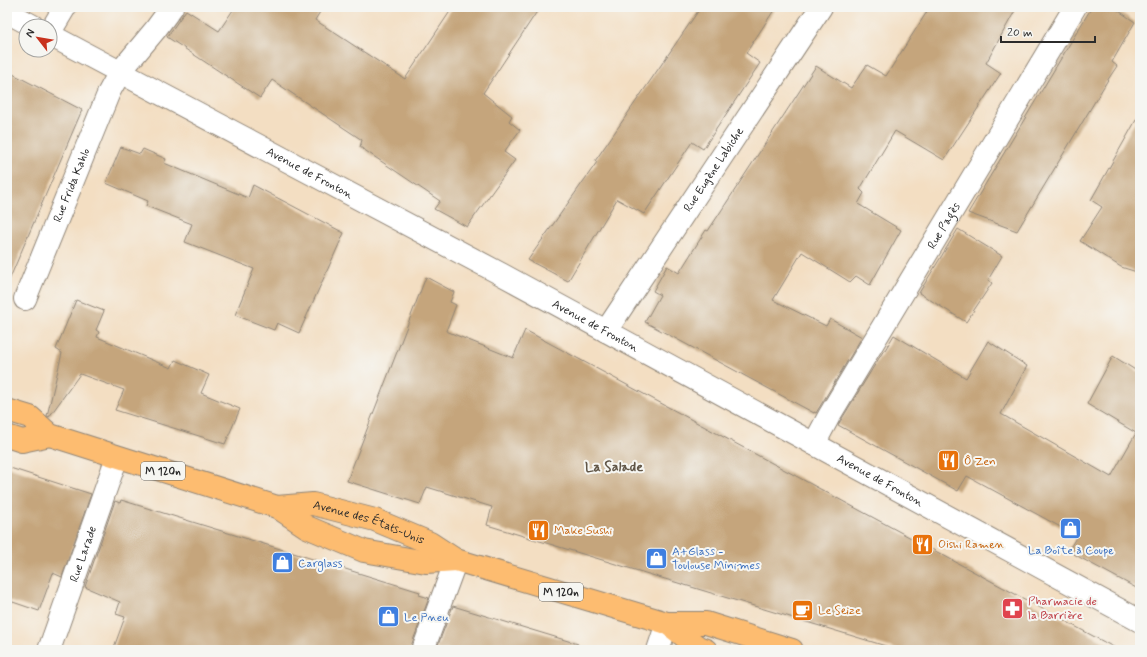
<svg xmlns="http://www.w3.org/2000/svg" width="1147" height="657" viewBox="0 0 1147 657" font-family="Mynerve,sans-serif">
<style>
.building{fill:#c5a57b}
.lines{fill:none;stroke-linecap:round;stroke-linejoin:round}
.minor-casing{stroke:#8f8476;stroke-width:24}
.major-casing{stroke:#8f8476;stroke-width:24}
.minor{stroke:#fff;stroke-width:22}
.major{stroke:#fdbc70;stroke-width:22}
.labels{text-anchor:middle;stroke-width:4;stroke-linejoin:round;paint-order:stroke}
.shield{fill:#f6f6f2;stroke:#686867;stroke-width:1}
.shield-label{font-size:11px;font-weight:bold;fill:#2b2b2b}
.street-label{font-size:12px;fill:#2b2b2b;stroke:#f6f6f2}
.food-label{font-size:12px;fill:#c56008;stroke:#f6f6f2;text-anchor:start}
.shop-label{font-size:12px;fill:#366cbe;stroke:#f6f6f2;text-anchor:start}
.health-label{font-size:12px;fill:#be3a42;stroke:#f6f6f2;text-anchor:start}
.quarter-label{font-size:14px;font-weight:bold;fill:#615647;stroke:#f6f6f2}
</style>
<rect width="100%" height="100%" fill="#f6f6f2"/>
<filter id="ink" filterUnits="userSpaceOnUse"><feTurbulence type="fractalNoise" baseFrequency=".025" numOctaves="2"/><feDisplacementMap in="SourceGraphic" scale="8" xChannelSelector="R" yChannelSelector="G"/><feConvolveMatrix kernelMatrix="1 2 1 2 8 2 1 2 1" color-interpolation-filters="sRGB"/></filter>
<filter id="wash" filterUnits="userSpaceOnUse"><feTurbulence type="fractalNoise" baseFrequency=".012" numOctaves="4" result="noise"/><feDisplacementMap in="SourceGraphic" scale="16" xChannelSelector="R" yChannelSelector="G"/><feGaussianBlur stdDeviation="0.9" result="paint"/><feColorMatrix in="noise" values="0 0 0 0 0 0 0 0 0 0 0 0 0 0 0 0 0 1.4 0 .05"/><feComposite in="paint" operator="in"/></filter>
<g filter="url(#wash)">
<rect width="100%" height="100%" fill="#f3dec2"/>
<g id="blocks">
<g class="building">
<polygon points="235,7 323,7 315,20 405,79 453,7 540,7 483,93 512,116 509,121 520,130 504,152 515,160 467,227 434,209 440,201 360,147 362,140 272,80 260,98 167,37 186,10 219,31"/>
<polygon points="701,7 776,7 746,53 760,63 703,149 692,142 644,214 617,199 568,281 528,260 597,162 595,161"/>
<polygon points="930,7 1017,7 986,63 1001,73 944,160 895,131 860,189 864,193 858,204 901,230 870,285 856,276 850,282 802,252 773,300 826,326 830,319 862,337 816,413 814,412 814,413 645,322 660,295 653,291 667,266 679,273 706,230 708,231 816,66 851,88 867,65 886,76"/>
<polygon points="1092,7 1113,7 1135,22 1112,62 1117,66 1109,78 1017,231 968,213"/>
<polygon points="7,71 82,110 7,285"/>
<polygon points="1140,113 1140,273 1121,267 1080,241 1102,207 1091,200"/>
<polygon points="121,147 140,154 143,149 166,159 164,163 248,198 253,185 344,233 299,333 277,323 274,330 235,315 254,269 185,242 192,224 146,206 148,201 106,183"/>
<polygon points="958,229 1002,256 988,280 992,283 966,322 919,293"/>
<polygon points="426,277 454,292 450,302 456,305 446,331 513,358 525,330 1119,650 899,650 487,525 492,507 427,487 420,504 347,481"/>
<polygon points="76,300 104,311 96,330 99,332 97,337 171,368 175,360 209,375 201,393 240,409 225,444 115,410 124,390 80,374 49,417 47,416 62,353 56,349"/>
<polygon points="894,335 966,378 988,341 1027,366 1001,414 1111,477 1136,433 1087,404 1113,356 1140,373 1140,590 1068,551 1077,536 967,476 958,491 838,425 884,350 885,350"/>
<polygon points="7,467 91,494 62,577 53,573 39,611 7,600"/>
<polygon points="121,500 420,592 419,595 429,598 411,646 411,650 113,650 125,617 116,614 120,602 85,587 115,501 120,503"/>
<polygon points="453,606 578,644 577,650 436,650"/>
</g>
</g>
</g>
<g filter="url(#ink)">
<use href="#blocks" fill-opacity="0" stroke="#8f8476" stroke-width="1"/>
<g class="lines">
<defs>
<g id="minor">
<polyline points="7,12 33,26"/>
<polyline points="50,32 65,7"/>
<path id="s1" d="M50,35L501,274L1140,621"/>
<path id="s2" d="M25,299L109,92L120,72L155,30L172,7"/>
<path id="s3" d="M606,331L821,7"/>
<path id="s4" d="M814,444L829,416L1075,7"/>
<path id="s5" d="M49,650L117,457"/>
<polyline points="423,650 456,560"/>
<polyline points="658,650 667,623"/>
</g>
<g id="major">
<polyline points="7,410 30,417 50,435 277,507 307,527 364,551 426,562 456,560"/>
<polyline points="7,436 22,441 50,435"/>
<path id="s6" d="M277,507L313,504L375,520L430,543L456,560L667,623H706L792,650"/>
<polyline points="667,623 698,647 706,650"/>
</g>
</defs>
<use href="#minor" class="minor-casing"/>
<use href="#major" class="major-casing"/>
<use href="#minor" class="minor"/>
<use href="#major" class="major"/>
</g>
</g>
<defs>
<symbol id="restaurant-square" viewBox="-11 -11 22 22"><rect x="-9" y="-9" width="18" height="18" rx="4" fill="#e8710a" stroke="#f6f6f2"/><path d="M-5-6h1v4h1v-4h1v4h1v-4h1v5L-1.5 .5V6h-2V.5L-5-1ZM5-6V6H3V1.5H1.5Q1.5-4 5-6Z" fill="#fff"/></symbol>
<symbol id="shop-square" viewBox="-11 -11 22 22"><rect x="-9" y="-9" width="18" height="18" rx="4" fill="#3f7fe0" stroke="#f6f6f2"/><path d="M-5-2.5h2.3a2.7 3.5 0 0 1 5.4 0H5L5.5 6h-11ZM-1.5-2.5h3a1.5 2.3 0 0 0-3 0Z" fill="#fff"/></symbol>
<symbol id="pharmacy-square" viewBox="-11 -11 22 22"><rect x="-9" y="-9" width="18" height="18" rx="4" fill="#e0444e" stroke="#f6f6f2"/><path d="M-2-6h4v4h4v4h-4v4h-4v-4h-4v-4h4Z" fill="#fff"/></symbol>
<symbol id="cafe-square" viewBox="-11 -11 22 22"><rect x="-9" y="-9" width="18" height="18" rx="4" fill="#e8710a" stroke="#f6f6f2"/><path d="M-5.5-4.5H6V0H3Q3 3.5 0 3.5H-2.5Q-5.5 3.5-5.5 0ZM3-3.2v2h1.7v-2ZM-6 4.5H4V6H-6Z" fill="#fff"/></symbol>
</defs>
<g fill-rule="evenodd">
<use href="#restaurant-square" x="936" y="448" width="25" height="25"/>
<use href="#shop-square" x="1058" y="516" width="25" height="25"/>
<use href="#restaurant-square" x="526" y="518" width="25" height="25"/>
<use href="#restaurant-square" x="910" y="532" width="25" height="25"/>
<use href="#shop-square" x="644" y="546" width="25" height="25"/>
<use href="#shop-square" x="270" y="550" width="25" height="25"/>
<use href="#pharmacy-square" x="1000" y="596" width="25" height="25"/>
<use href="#cafe-square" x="790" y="598" width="25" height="25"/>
<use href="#shop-square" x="376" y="604" width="25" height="25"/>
</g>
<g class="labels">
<g class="shield">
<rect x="141" y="462" width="44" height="18" rx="3"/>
<rect x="539" y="583" width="44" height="18" rx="3"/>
</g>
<g class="shield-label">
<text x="163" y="475">M 120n</text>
<text x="561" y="596">M 120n</text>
</g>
<g class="street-label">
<text dy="4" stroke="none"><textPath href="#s3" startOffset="194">Rue Eugène Labiche</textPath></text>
<text dy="4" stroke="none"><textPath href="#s1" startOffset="294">Avenue de Fronton</textPath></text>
<text dy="4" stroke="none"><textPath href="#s2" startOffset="123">Rue Frida Kahlo</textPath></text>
<text dy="4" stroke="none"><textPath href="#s4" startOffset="254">Rue Pagès</textPath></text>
<text dy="4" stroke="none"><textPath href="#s1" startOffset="618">Avenue de Fronton</textPath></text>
<text dy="4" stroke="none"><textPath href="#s1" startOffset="942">Avenue de Fronton</textPath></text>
<text dy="4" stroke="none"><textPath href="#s6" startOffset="95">Avenue des États-Unis</textPath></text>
<text dy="4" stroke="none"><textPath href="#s5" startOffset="102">Rue Larade</textPath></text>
</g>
<g class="food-label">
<text x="964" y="465">Ô Zen</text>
<text x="554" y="534">Make Sushi</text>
<text x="938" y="548">Oishi Ramen</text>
<text x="818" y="614">Le Seize</text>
</g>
<g class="shop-label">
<text x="1071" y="554" text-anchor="middle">La Boîte à Coupe</text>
<text x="672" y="555">A+Glass -<tspan x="672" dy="14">Toulouse Minimes</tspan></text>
<text x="298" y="567">Carglass</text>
<text x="404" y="621">Le Pneu</text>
</g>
<g class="health-label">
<text x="1028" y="605">Pharmacie de<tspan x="1028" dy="14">la Barrière</tspan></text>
</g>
<g class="quarter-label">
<text x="614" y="471">La Salade</text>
</g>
</g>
<rect width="1147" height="657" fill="none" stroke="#f6f6f2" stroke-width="24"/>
<g transform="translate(38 38) rotate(301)"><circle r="19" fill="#f6f6f2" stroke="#a5a5a2"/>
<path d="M0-3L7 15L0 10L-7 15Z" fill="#c8321e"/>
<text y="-6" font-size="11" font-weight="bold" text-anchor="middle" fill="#2b2b2b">N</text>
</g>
<path d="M1001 36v6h94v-6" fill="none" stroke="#2b2b2b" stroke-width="2"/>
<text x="1007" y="36" font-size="12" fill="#2b2b2b" stroke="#f6f6f2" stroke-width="3" paint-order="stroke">20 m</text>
</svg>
